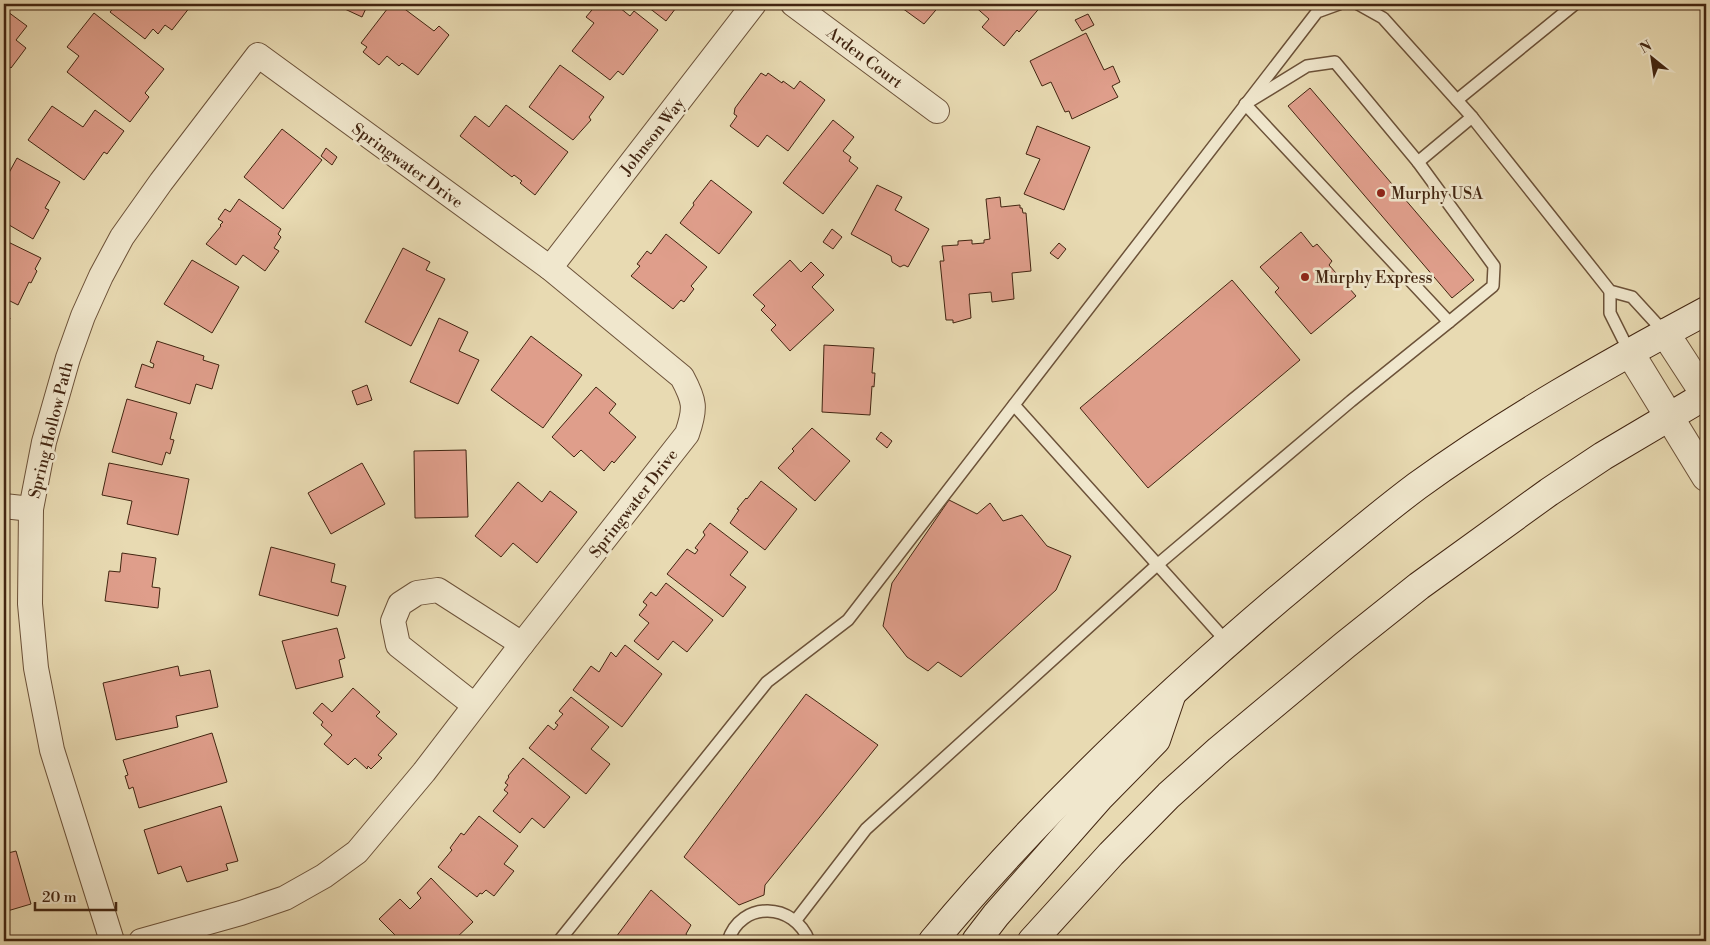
<svg xmlns="http://www.w3.org/2000/svg" width="1710" height="945" viewBox="0 0 1710 945" font-family="'Libre Bodoni',serif">
<style>
.building{fill:#df9e8b;stroke:#422511}
.lines{fill:none;stroke-linecap:round;stroke-linejoin:round}
.service-casing{stroke:#6c5239;stroke-width:14}
.minor-casing{stroke:#6c5239;stroke-width:26}
.tertiary-casing{stroke:#6c5239;stroke-width:30}
.secondary-casing{stroke:#422511;stroke-width:30}
.service{stroke:#f0e7cd;stroke-width:11}
.minor{stroke:#f0e7cd;stroke-width:24}
.tertiary{stroke:#f0e7cd;stroke-width:28}
.secondary{stroke:#f0e7cd;stroke-width:28}
.poi-dot{fill:#8f2418;stroke:#f0e7cd;stroke-width:2}
.labels{text-anchor:middle;stroke-width:5;stroke-linejoin:round;paint-order:stroke}
.street-label{font-size:16px;fill:#422511;stroke:#f0e7cd}
.poi-label{font-size:16px;fill:#422511;stroke:#f0e7cd;text-anchor:start}
</style>
<rect width="100%" height="100%" fill="#e8dab2"/>
<filter id="stains"><feTurbulence type="fractalNoise" baseFrequency=".004" numOctaves="4"/><feColorMatrix values="0 0 0 0 .2 0 0 0 0 .09 0 0 0 0 .02 0 0 0 .5 -.17"/></filter>
<radialGradient id="worn" r=".72"><stop offset=".6" stop-color="#630" stop-opacity="0"/><stop offset="1" stop-color="#630" stop-opacity=".3"/></radialGradient>
<g class="building">
<polygon points="117,4 185,4 190,7 172,30 165,25 158,34 153,29 145,39 110,12"/>
<polygon points="334,4 368,4 362,17"/>
<polygon points="391,4 398,4 434,31 439,26 449,35 418,75 402,63 399,66 387,56 379,65 363,52 367,47 361,43"/>
<polygon points="597,4 615,4 630,16 634,11 658,30 623,75 618,71 610,80 572,51 594,23 586,17"/>
<polygon points="644,4 679,4 666,21"/>
<polygon points="905,4 941,4 924,24 902,8"/>
<polygon points="972,4 1043,4 1019,32 1017,30 1004,46 982,27 989,19"/>
<polygon points="4,9 27,26 16,40 26,48 11,68 4,63"/>
<polygon points="94,13 164,69 145,93 149,97 130,122 67,72 79,56 67,47"/>
<polygon points="1088,14 1094,25 1082,31 1075,20"/>
<polygon points="1086,33 1104,70 1113,66 1120,82 1112,86 1118,97 1072,119 1069,111 1065,112 1051,82 1042,86 1030,61"/>
<polygon points="560,65 604,97 589,117 591,120 573,140 529,107"/>
<polygon points="761,73 766,76 768,73 782,83 783,81 794,89 800,81 825,100 788,151 767,135 758,147 730,126 737,116 734,114 735,108"/>
<polygon points="1310,88 1474,280 1452,298 1288,106"/>
<polygon points="506,105 568,152 535,195 520,183 522,181 514,175 512,177 460,136 475,116 489,127"/>
<polygon points="52,106 83,127 95,110 124,131 107,154 104,152 84,180 28,140"/>
<polygon points="833,120 854,137 843,151 851,157 849,161 858,168 823,214 783,183"/>
<polygon points="1037,126 1090,147 1064,210 1024,194 1040,159 1026,154"/>
<polygon points="282,129 322,160 283,209 244,177"/>
<polygon points="326,148 337,157 332,165 321,156"/>
<polygon points="17,158 60,182 45,208 49,210 33,239 4,222 4,182"/>
<polygon points="711,180 752,212 719,254 680,223 694,205 693,203"/>
<polygon points="877,185 902,197 895,210 929,229 908,267 904,265 900,267 892,262 891,256 851,234"/>
<polygon points="1000,197 1001,207 1020,205 1020,208 1022,208 1023,213 1026,213 1031,271 1012,273 1014,299 992,302 991,292 969,294 971,318 953,323 953,320 946,320 940,261 944,261 942,246 958,245 958,241 972,240 972,244 984,243 984,240 990,239 986,199"/>
<polygon points="239,199 281,229 278,234 281,237 274,248 279,251 265,271 243,255 236,265 206,244 221,226 220,225 223,222 218,219 225,209 230,212"/>
<polygon points="832,229 842,237 833,249 823,242"/>
<polygon points="1301,232 1313,247 1317,244 1332,261 1329,265 1356,296 1311,334 1275,292 1279,288 1260,267"/>
<polygon points="666,234 707,267 691,286 694,289 684,302 681,300 673,309 631,276 640,266 637,264 647,251 651,254"/>
<polygon points="4,240 41,258 35,269 37,271 31,283 29,282 18,305 4,298"/>
<polygon points="1059,243 1066,249 1058,259 1050,253"/>
<polygon points="403,248 430,262 426,270 445,279 411,346 365,322"/>
<polygon points="192,260 239,287 212,333 164,304"/>
<polygon points="790,260 801,272 811,262 824,275 812,287 834,310 790,351 771,330 776,325 761,310 765,306 753,295"/>
<polygon points="1232,280 1300,360 1148,488 1080,408"/>
<polygon points="4,315 10,318 4,334"/>
<polygon points="439,318 468,332 459,351 479,360 458,404 410,382"/>
<polygon points="531,336 582,375 543,428 491,390"/>
<polygon points="157,341 204,356 203,360 219,365 212,389 196,384 190,404 135,387 142,364 153,368 154,364 150,362"/>
<polygon points="824,345 874,348 872,373 875,373 874,387 872,386 870,415 822,412"/>
<polygon points="367,385 372,400 357,405 352,391"/>
<polygon points="596,387 616,404 609,413 636,437 614,463 612,461 604,471 581,450 574,457 552,437"/>
<polygon points="127,399 177,413 170,439 174,440 170,454 166,452 162,465 112,452"/>
<polygon points="812,428 850,461 815,501 778,468 794,451 792,449"/>
<polygon points="881,432 892,441 887,448 876,439"/>
<polygon points="466,450 468,517 415,518 414,451"/>
<polygon points="109,463 189,479 178,535 127,524 132,501 102,495"/>
<polygon points="362,463 385,504 331,534 308,493"/>
<polygon points="761,481 797,509 765,550 730,523 739,510 737,509 746,498 747,499"/>
<polygon points="518,482 542,502 550,491 577,512 537,563 513,543 501,557 475,536"/>
<polygon points="949,500 977,514 990,503 1003,521 1022,515 1047,546 1071,556 1056,590 961,677 938,662 928,671 907,657 883,626 892,583"/>
<polygon points="710,523 748,552 730,575 746,587 723,617 667,574 687,549 695,554 698,550 695,548 705,535 703,532"/>
<polygon points="271,547 335,564 331,582 346,586 338,616 259,595"/>
<polygon points="122,553 156,558 152,587 160,588 158,608 105,601 109,571 120,572"/>
<polygon points="666,583 713,620 687,652 673,641 658,660 634,641 649,623 639,615 647,605 643,602 651,592 656,596"/>
<polygon points="337,628 345,658 339,660 343,677 296,689 282,641"/>
<polygon points="625,645 662,674 622,727 573,690 591,666 599,672 611,652 616,657"/>
<polygon points="178,666 180,676 210,670 218,707 176,716 178,727 116,740 103,683"/>
<polygon points="353,688 380,712 376,716 397,734 378,755 382,758 371,769 368,766 367,769 355,758 348,765 324,744 332,735 321,725 323,722 313,713 322,703 332,712"/>
<polygon points="806,694 878,745 765,885 764,895 739,905 684,857"/>
<polygon points="571,697 609,727 591,749 610,764 586,794 529,748 548,725 554,730 558,725 555,723 563,714 559,711"/>
<polygon points="212,733 227,782 139,808 133,787 129,789 125,776 128,775 123,760"/>
<polygon points="523,758 570,797 544,828 532,818 520,833 493,811 508,793 504,790 508,785 505,783 509,777 508,776"/>
<polygon points="221,806 238,861 226,864 228,870 187,882 181,866 158,874 144,830"/>
<polygon points="479,816 518,846 504,864 514,871 494,896 486,890 482,894 480,893 477,897 438,867 452,850 450,848 461,833 464,835"/>
<polygon points="4,823 9,839 4,841"/>
<polygon points="16,851 31,904 4,912 4,854"/>
<polygon points="431,878 473,922 453,941 401,941 379,919 400,899 410,909 421,898 417,893"/>
<polygon points="651,890 691,925 686,934 690,941 613,941"/>
</g>
<g class="lines">
<defs>
<g id="service">
<polyline points="1358,4 1383,18 1472,117 1610,291 1632,297 1665,333"/>
<polyline points="1457,100 1575,4"/>
<polyline points="1418,162 1494,266 1493,286 1449,322"/>
<polyline points="1610,291 1610,313 1630,353"/>
<polyline points="1014,405 1227,642"/>
<polyline points="796,920 866,829 1157,565 1351,401 1449,322 1245,104 1307,66 1335,62 1418,162 1472,117"/>
<polyline points="559,941 767,682 848,620 1317,12 1339,4"/>
<path d="M728,941C741,900 794,902 809,941"/>
</g>
<g id="minor">
<polyline points="793,4 937,111"/>
<polyline points="550,268 754,4"/>
<polyline points="4,506 31,509"/>
<polyline points="474,705 398,645 393,621 400,604 417,593 438,590 522,644"/>
<path d="M112,941L52,750L36,668L30,604L31,509L44,442L68,358L83,316L101,276L122,237L161,182L258,55L550,268L682,377C695,401 696,408 687,434L522,644L424,772L357,852L324,876L285,898L241,913L141,941"/>
</g>
<g id="tertiary">
<polyline points="1665,333 1706,396"/>
<polyline points="1630,353 1706,477"/>
</g>
<g id="secondary">
<path d="M933,941C1036,817 1154,705 1276,601C1323,562 1369,522 1417,486C1508,420 1607,364 1706,311"/>
<polyline points="976,941 996,915 1099,798 1156,740 1171,696"/>
<polyline points="1032,941 1111,854 1169,795 1219,750 1345,645 1419,586 1549,492 1603,456 1706,395"/>
</g>
</defs>
<use href="#service" class="service-casing"/>
<use href="#minor" class="minor-casing"/>
<use href="#tertiary" class="tertiary-casing"/>
<use href="#secondary" class="secondary-casing"/>
<use href="#service" class="service"/>
<use href="#minor" class="minor"/>
<use href="#tertiary" class="tertiary"/>
<use href="#secondary" class="secondary"/>
</g>
<g class="poi-dot">
<circle cx="1381" cy="193" r="5"/>
<circle cx="1305" cy="277" r="5"/>
</g>
<g class="labels">
<g class="street-label">
<text transform="translate(865 57) rotate(37)" y="6">Arden Court</text>
<text transform="translate(652 136) rotate(-52)" y="6">Johnson Way</text>
<text transform="translate(408 165) rotate(36)" y="6">Springwater Drive</text>
<text transform="translate(50 430) rotate(-76)" y="6">Spring Hollow Path</text>
<text transform="translate(633 503) rotate(-52)" y="6">Springwater Drive</text>
</g>
<g class="poi-label">
<text x="1391" y="199">Murphy USA</text>
<text x="1315" y="283">Murphy Express</text>
</g>
</g>
<rect width="1710" height="945" fill="none" stroke="#e8dab2" stroke-width="20"/>
<rect x="5" y="5" width="1700" height="935" fill="none" stroke="#422511" stroke-width="2.5"/>
<rect x="10" y="10" width="1690" height="925" fill="none" stroke="#422511"/>
<g transform="translate(1652 58) rotate(330)" stroke="#f0e7cd" stroke-width="4" paint-order="stroke">
<path d="M0-4L9 19L0 12L-9 19Z" fill="#422511"/>
<text y="-8" font-size="14" font-weight="bold" text-anchor="middle" fill="#422511">N</text>
</g>
<path d="M35 902v8h81v-8" fill="none" stroke="#422511" stroke-width="2.5"/>
<text x="42" y="902" font-size="15" fill="#422511" stroke="#f0e7cd" stroke-width="4" paint-order="stroke">20 m</text>
<rect width="100%" height="100%" filter="url(#stains)"/>
<rect width="100%" height="100%" fill="url(#worn)"/>
</svg>
